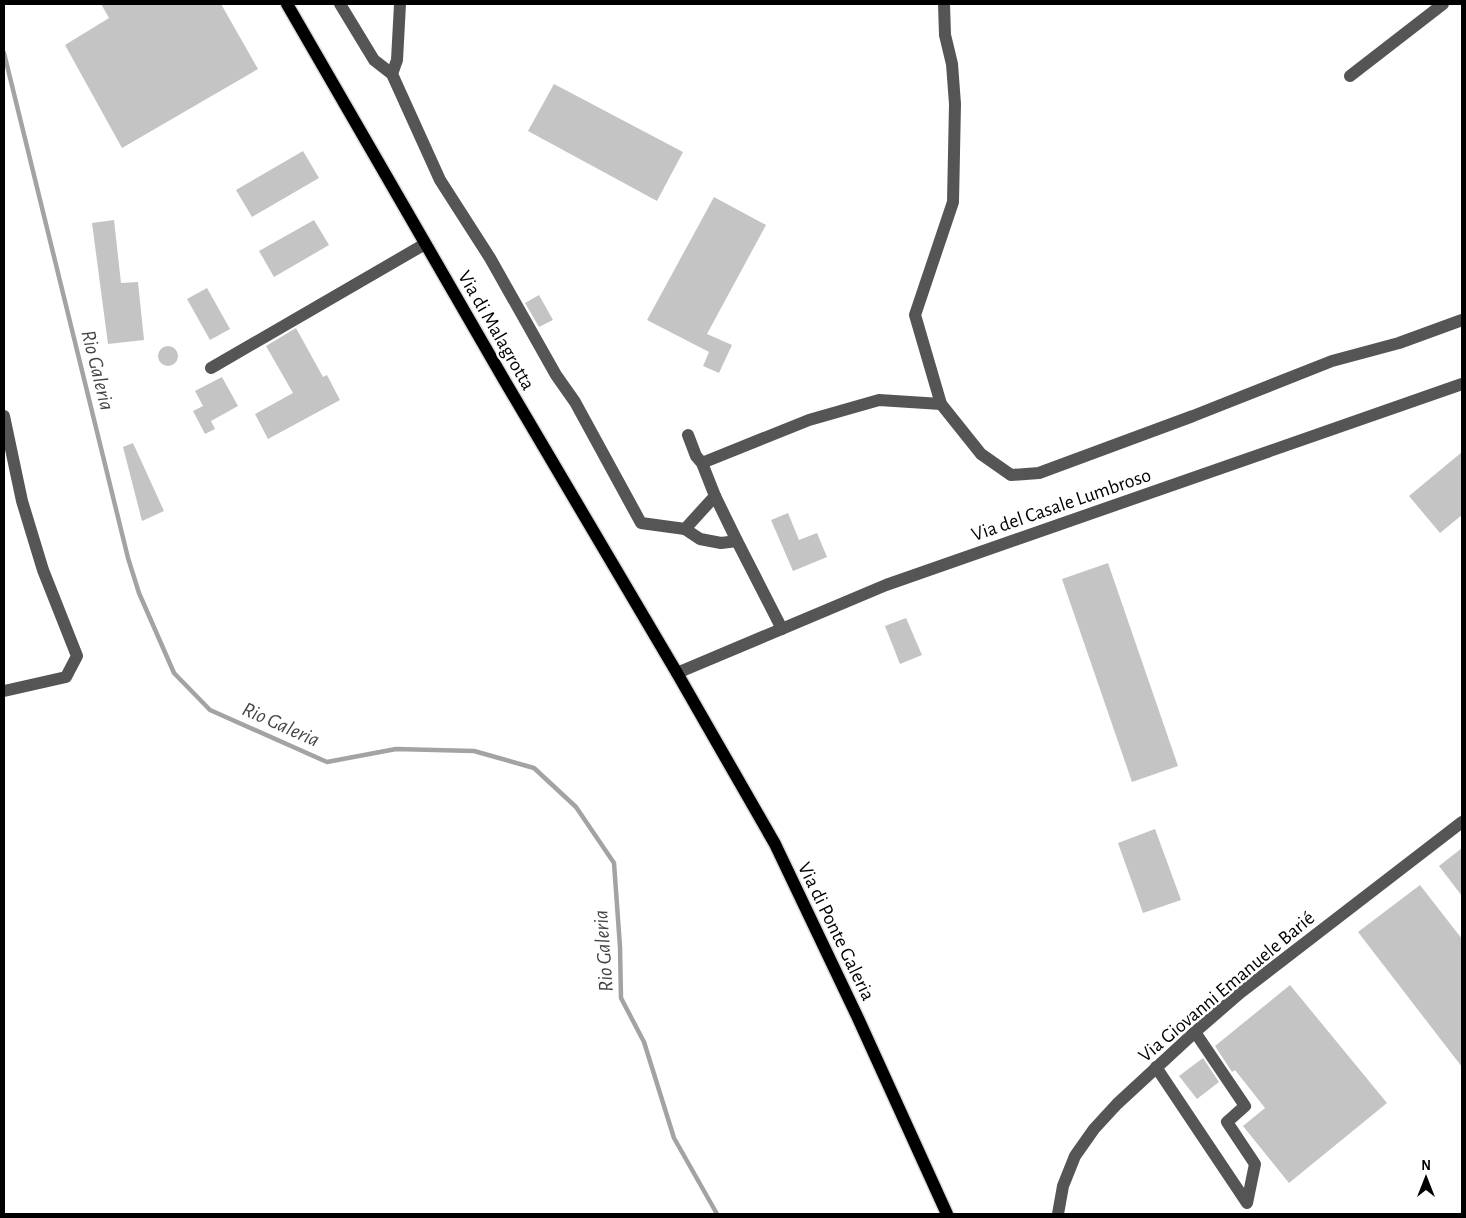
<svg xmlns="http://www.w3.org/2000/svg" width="1466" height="1218" viewBox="0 0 1466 1218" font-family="'Alegreya Sans',sans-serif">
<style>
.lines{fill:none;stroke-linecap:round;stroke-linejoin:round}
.stream{stroke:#a3a3a3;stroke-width:4.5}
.building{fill:#c4c4c4}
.major-casing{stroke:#dbdbdb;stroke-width:15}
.minor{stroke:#555;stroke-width:12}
.major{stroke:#000;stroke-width:12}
.labels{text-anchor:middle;stroke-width:5;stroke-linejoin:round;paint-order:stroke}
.street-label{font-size:20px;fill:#000;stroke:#fff}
.water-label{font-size:21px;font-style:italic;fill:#444;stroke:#fff}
</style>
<rect width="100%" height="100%" fill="#fff"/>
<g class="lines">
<polyline class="stream" points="4,53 128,558 139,593 174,673 210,710 327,762 396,749 474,751 534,768 576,807 614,863 620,947 621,998 644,1042 674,1138 717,1214"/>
</g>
<g class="building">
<polygon points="101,4 221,4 258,69 122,148 65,45 109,18"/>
<polygon points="554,84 683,152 657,201 528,131"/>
<polygon points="303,151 319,178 252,217 236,190"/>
<polygon points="714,197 766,225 707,334 732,345 719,373 703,366 709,352 647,320"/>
<polygon points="114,220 121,283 138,282 144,340 108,344 92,223"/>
<polygon points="314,220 329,245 274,277 259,251"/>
<polygon points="207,288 230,329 210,340 187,299"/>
<polygon points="539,295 553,320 539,327 525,303"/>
<polygon points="296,328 323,377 327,375 340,400 268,439 255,414 293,393 266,346"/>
<circle cx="168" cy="356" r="10"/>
<polygon points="222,377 238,406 211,421 215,429 205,434 193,411 203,406 195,391"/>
<polygon points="133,443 164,511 142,521 123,447"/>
<polygon points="1462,452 1462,515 1440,533 1409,496"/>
<polygon points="788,513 799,540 817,533 827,557 793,571 771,520"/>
<polygon points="1108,563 1178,766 1132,782 1062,579"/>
<polygon points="906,618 922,655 900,664 885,626"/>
<polygon points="1155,829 1181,900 1143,913 1118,843"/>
<polygon points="1462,848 1462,896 1439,866"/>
<polygon points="1420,885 1462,939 1462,1067 1358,932"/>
<polygon points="1290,985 1387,1103 1289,1183 1243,1126 1265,1108 1235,1070 1232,1072 1215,1046"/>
<polygon points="1203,1058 1219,1082 1197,1099 1179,1076"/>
</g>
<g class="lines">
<defs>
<polyline id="major" points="287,4 503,378 677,673 775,844 857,1016 947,1214"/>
</defs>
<use href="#major" class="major-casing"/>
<g class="minor">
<polyline points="340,4 374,60 392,74 440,180 490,258 556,375 575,402 641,523 685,529 700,539 721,543 737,541"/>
<polyline points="944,4 945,35 952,64 955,104 953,202 915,315 941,404 981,454 1011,475 1039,473 1193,416 1332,361 1399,343 1462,320"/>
<polyline points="392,74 397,60 400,4"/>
<polyline points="1350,76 1443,4"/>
<polyline points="211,368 425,244"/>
<polyline points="4,416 22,501 43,570 77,656 66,677 4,691"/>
<polyline points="688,435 696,456 702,463 715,496 737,541 782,629"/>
<polyline points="702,463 809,420 879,400 941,404"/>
<polyline points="685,529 715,496"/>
<polyline points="677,673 886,585 1462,384"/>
<polyline points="1156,1067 1247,1203 1255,1164 1227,1122 1245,1106 1195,1032"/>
<polyline points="1058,1214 1063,1186 1075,1156 1094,1129 1117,1104 1195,1032 1240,993 1462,822"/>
</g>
<use href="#major" class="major"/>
</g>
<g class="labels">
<g class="street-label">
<text transform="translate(497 330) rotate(60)" y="7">Via di Malagrotta</text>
<text transform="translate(1061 504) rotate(-19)" y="7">Via del Casale Lumbroso</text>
<text transform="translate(837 931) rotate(64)" y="7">Via di Ponte Galeria</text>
<text transform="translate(1226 986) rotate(-40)" y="7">Via Giovanni Emanuele Barié</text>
</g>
<g class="water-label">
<text transform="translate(98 370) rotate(76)" y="7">Rio Galeria</text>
<text transform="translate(281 724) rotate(24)" y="7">Rio Galeria</text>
<text transform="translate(603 951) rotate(-94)" y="7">Rio Galeria</text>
</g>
</g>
<rect width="1466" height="1218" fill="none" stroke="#000000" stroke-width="10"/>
<g transform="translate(1426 1178)" stroke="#ffffff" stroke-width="4" paint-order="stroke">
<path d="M0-4L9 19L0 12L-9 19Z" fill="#000000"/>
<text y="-8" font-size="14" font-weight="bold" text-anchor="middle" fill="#000000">N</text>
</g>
</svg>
